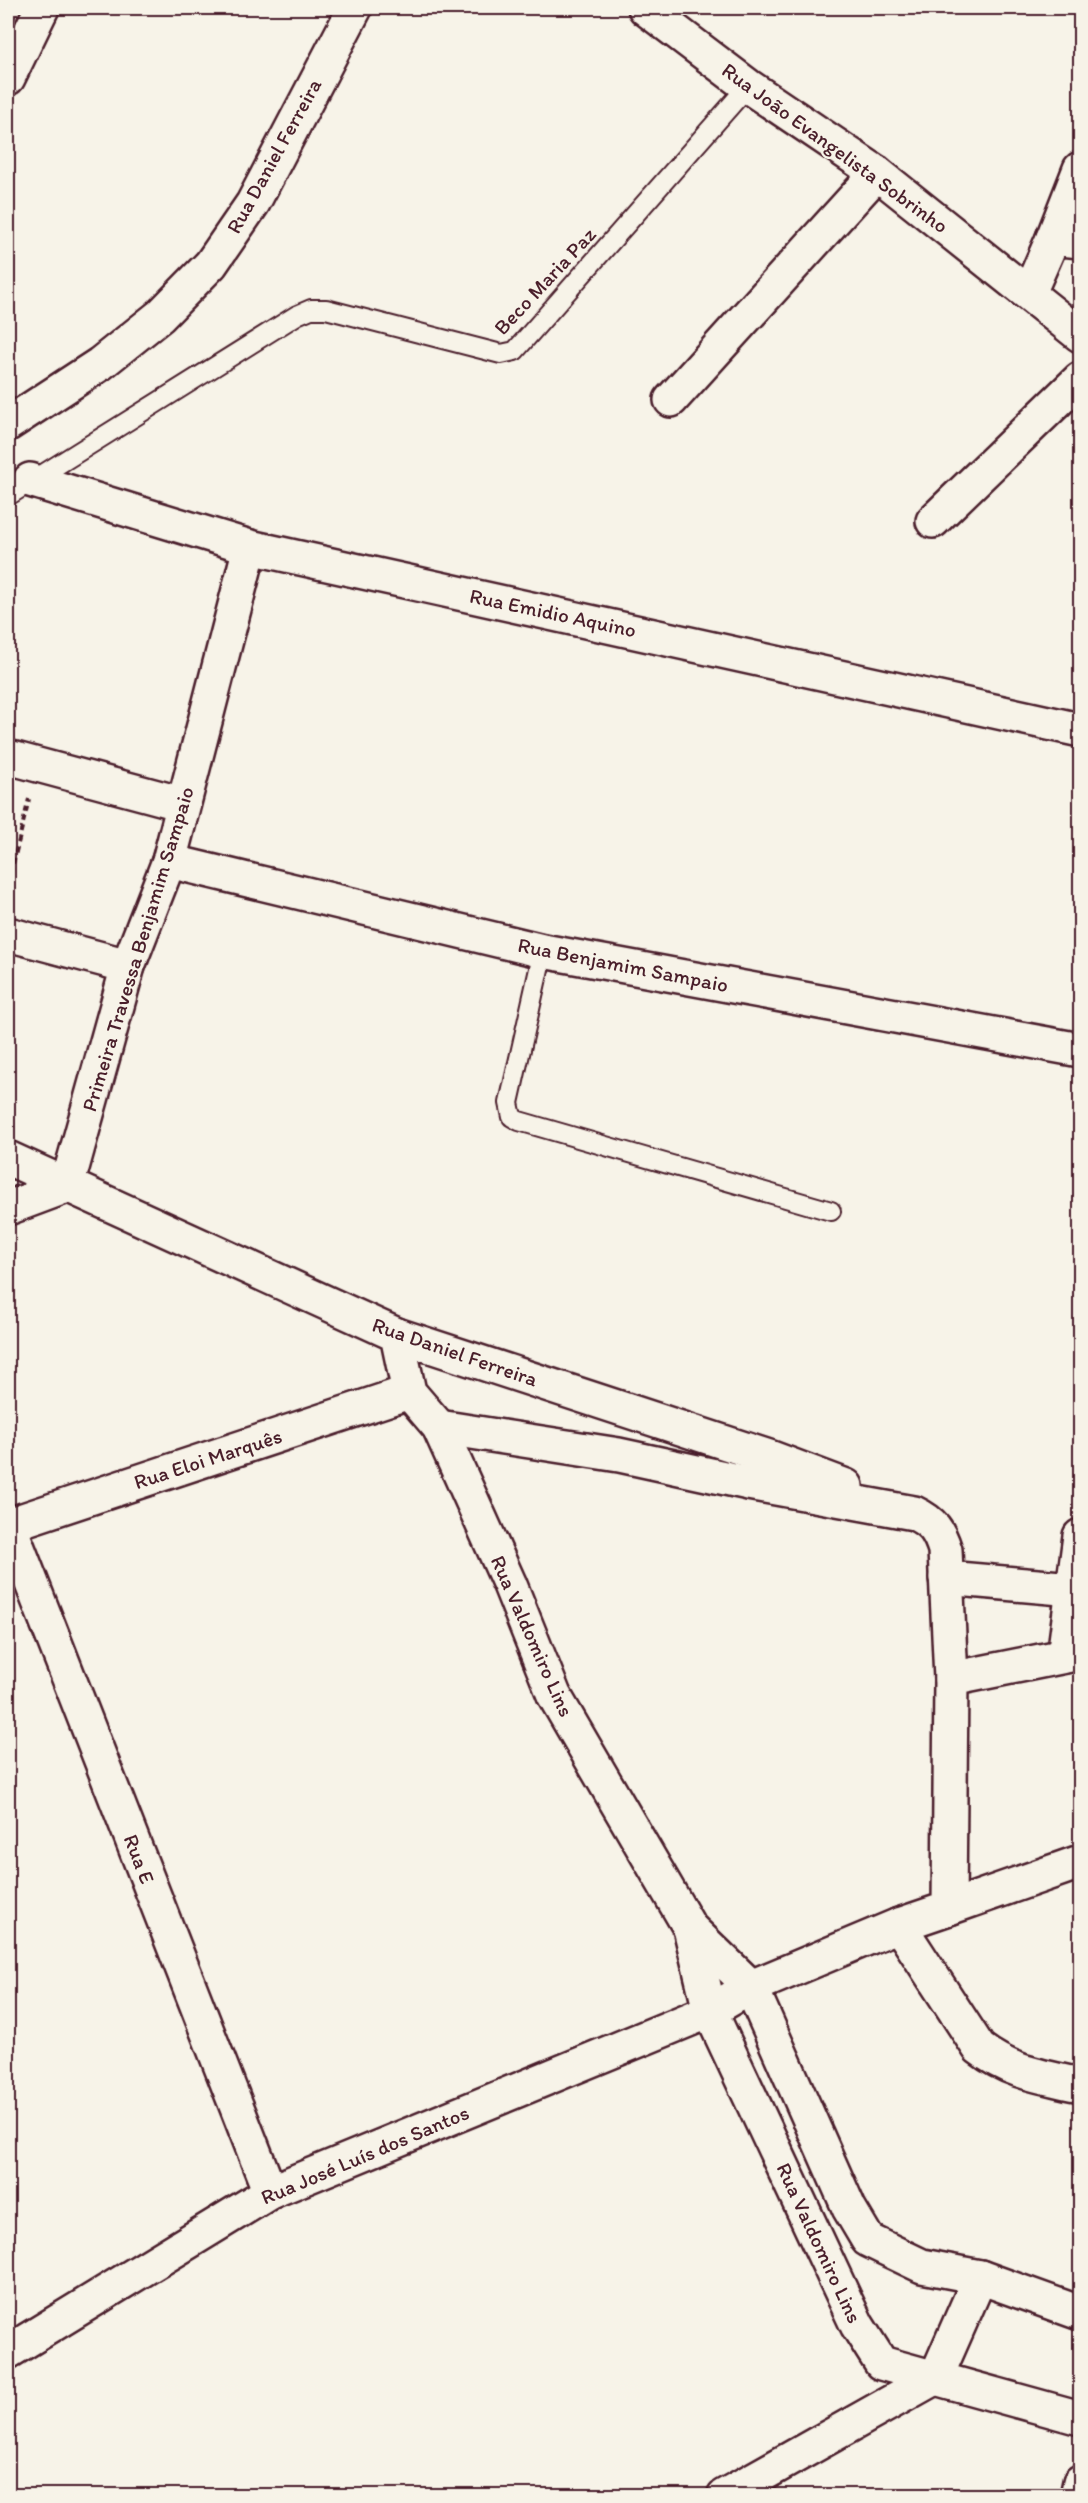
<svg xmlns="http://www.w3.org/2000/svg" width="1088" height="2503" viewBox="0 0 1088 2503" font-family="Itim,sans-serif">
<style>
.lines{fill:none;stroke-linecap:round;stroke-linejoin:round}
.service-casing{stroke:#4a1f2b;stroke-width:22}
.minor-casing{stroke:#4a1f2b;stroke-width:38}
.tertiary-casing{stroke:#4a1f2b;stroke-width:38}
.path{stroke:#4a1f2b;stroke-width:4;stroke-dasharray:6 4.5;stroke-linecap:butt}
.service{stroke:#f7f3e8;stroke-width:18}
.minor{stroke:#f7f3e8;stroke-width:33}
.tertiary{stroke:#f7f3e8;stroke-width:33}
.labels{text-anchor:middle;stroke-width:4.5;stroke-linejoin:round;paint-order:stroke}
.street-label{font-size:21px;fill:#4a1f2b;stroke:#f7f3e8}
</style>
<rect width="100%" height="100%" fill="#f7f3e8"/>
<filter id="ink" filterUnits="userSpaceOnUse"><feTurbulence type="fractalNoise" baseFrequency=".0167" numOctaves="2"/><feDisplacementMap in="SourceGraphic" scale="12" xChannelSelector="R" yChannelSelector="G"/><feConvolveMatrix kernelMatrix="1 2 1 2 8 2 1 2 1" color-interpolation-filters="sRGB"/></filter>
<g filter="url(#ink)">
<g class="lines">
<defs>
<g id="service">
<polyline points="8,496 297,315 311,309 326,309 501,354 515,351 748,86"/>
<polyline points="543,951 509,1103 512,1117 519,1121 831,1211"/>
</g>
<g id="minor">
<polyline points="645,8 748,86 877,173 1080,335"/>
<polyline points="8,78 42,8"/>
<polyline points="1053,238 1080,169"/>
<polyline points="1029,293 1053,238 1080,241"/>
<polyline points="671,400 877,173"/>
<polyline points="8,424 100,364 160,316 211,264 253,203 355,8"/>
<polyline points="30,480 250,547 1080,730"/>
<polyline points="933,521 1080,379"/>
<polyline points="8,757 183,804"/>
<polyline points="169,861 543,951 1080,1050"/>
<polyline points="8,934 128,966"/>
<polyline points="8,1208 67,1186 128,966 169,861 250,547"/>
<polyline points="397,1335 769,1457 846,1486"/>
<path d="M439,1427L619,1455L748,1483L914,1513C933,1522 939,1531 945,1550L951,1679L949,1908L899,1925"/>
<polyline points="8,1525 409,1392"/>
<polyline points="9,1525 270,2192"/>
<polyline points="946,1578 1073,1589"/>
<polyline points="1064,1656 1080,1536"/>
<polyline points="951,1679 1080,1653"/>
<polyline points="949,1908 1080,1862"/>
<path d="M8,2352L270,2192L710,2011L751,1987L899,1925L979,2048C1011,2073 1041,2076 1080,2085"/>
<polyline points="724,2496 936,2377 980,2277"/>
<polyline points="1077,2496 1080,2482"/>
</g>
<g id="tertiary">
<polyline points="8,1158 397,1335 409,1392 439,1427 510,1585 554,1695 690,1928 751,1987 849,2208 868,2240 922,2266 980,2277 1080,2313"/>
<polyline points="690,1928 710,2011 857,2325 881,2363 1080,2418"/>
</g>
</defs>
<use href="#service" class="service-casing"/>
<use href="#minor" class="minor-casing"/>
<use href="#tertiary" class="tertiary-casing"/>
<polyline class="path" points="8,884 29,799"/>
<use href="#service" class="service"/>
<use href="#minor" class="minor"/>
<use href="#tertiary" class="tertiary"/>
</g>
</g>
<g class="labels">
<g class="street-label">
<text transform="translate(835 148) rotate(36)" y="7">Rua João Evangelista Sobrinho</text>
<text transform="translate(274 156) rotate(-61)" y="7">Rua Daniel Ferreira</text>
<text transform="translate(545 281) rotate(-47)" y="7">Beco Maria Paz</text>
<text transform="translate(553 613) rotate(12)" y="7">Rua Emidio Aquino</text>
<text transform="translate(138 949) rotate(-73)" y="7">Primeira Travessa Benjamim Sampaio</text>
<text transform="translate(623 965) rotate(11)" y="7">Rua Benjamim Sampaio</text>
<text transform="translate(455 1352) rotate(19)" y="7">Rua Daniel Ferreira</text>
<text transform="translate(208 1459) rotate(-18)" y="7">Rua Eloi Marquês</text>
<text transform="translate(532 1636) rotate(66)" y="7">Rua Valdomiro Lins</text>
<text transform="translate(139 1859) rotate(69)" y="7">Rua E</text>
<text transform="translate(365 2155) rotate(-23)" y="7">Rua José Luís dos Santos</text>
<text transform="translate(819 2243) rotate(65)" y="7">Rua Valdomiro Lins</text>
</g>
</g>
<rect width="1088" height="2503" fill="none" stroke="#f7f3e8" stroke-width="30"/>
<rect x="15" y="15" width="1058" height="2473" fill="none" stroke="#4a1f2b" stroke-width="2" filter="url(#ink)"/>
</svg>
